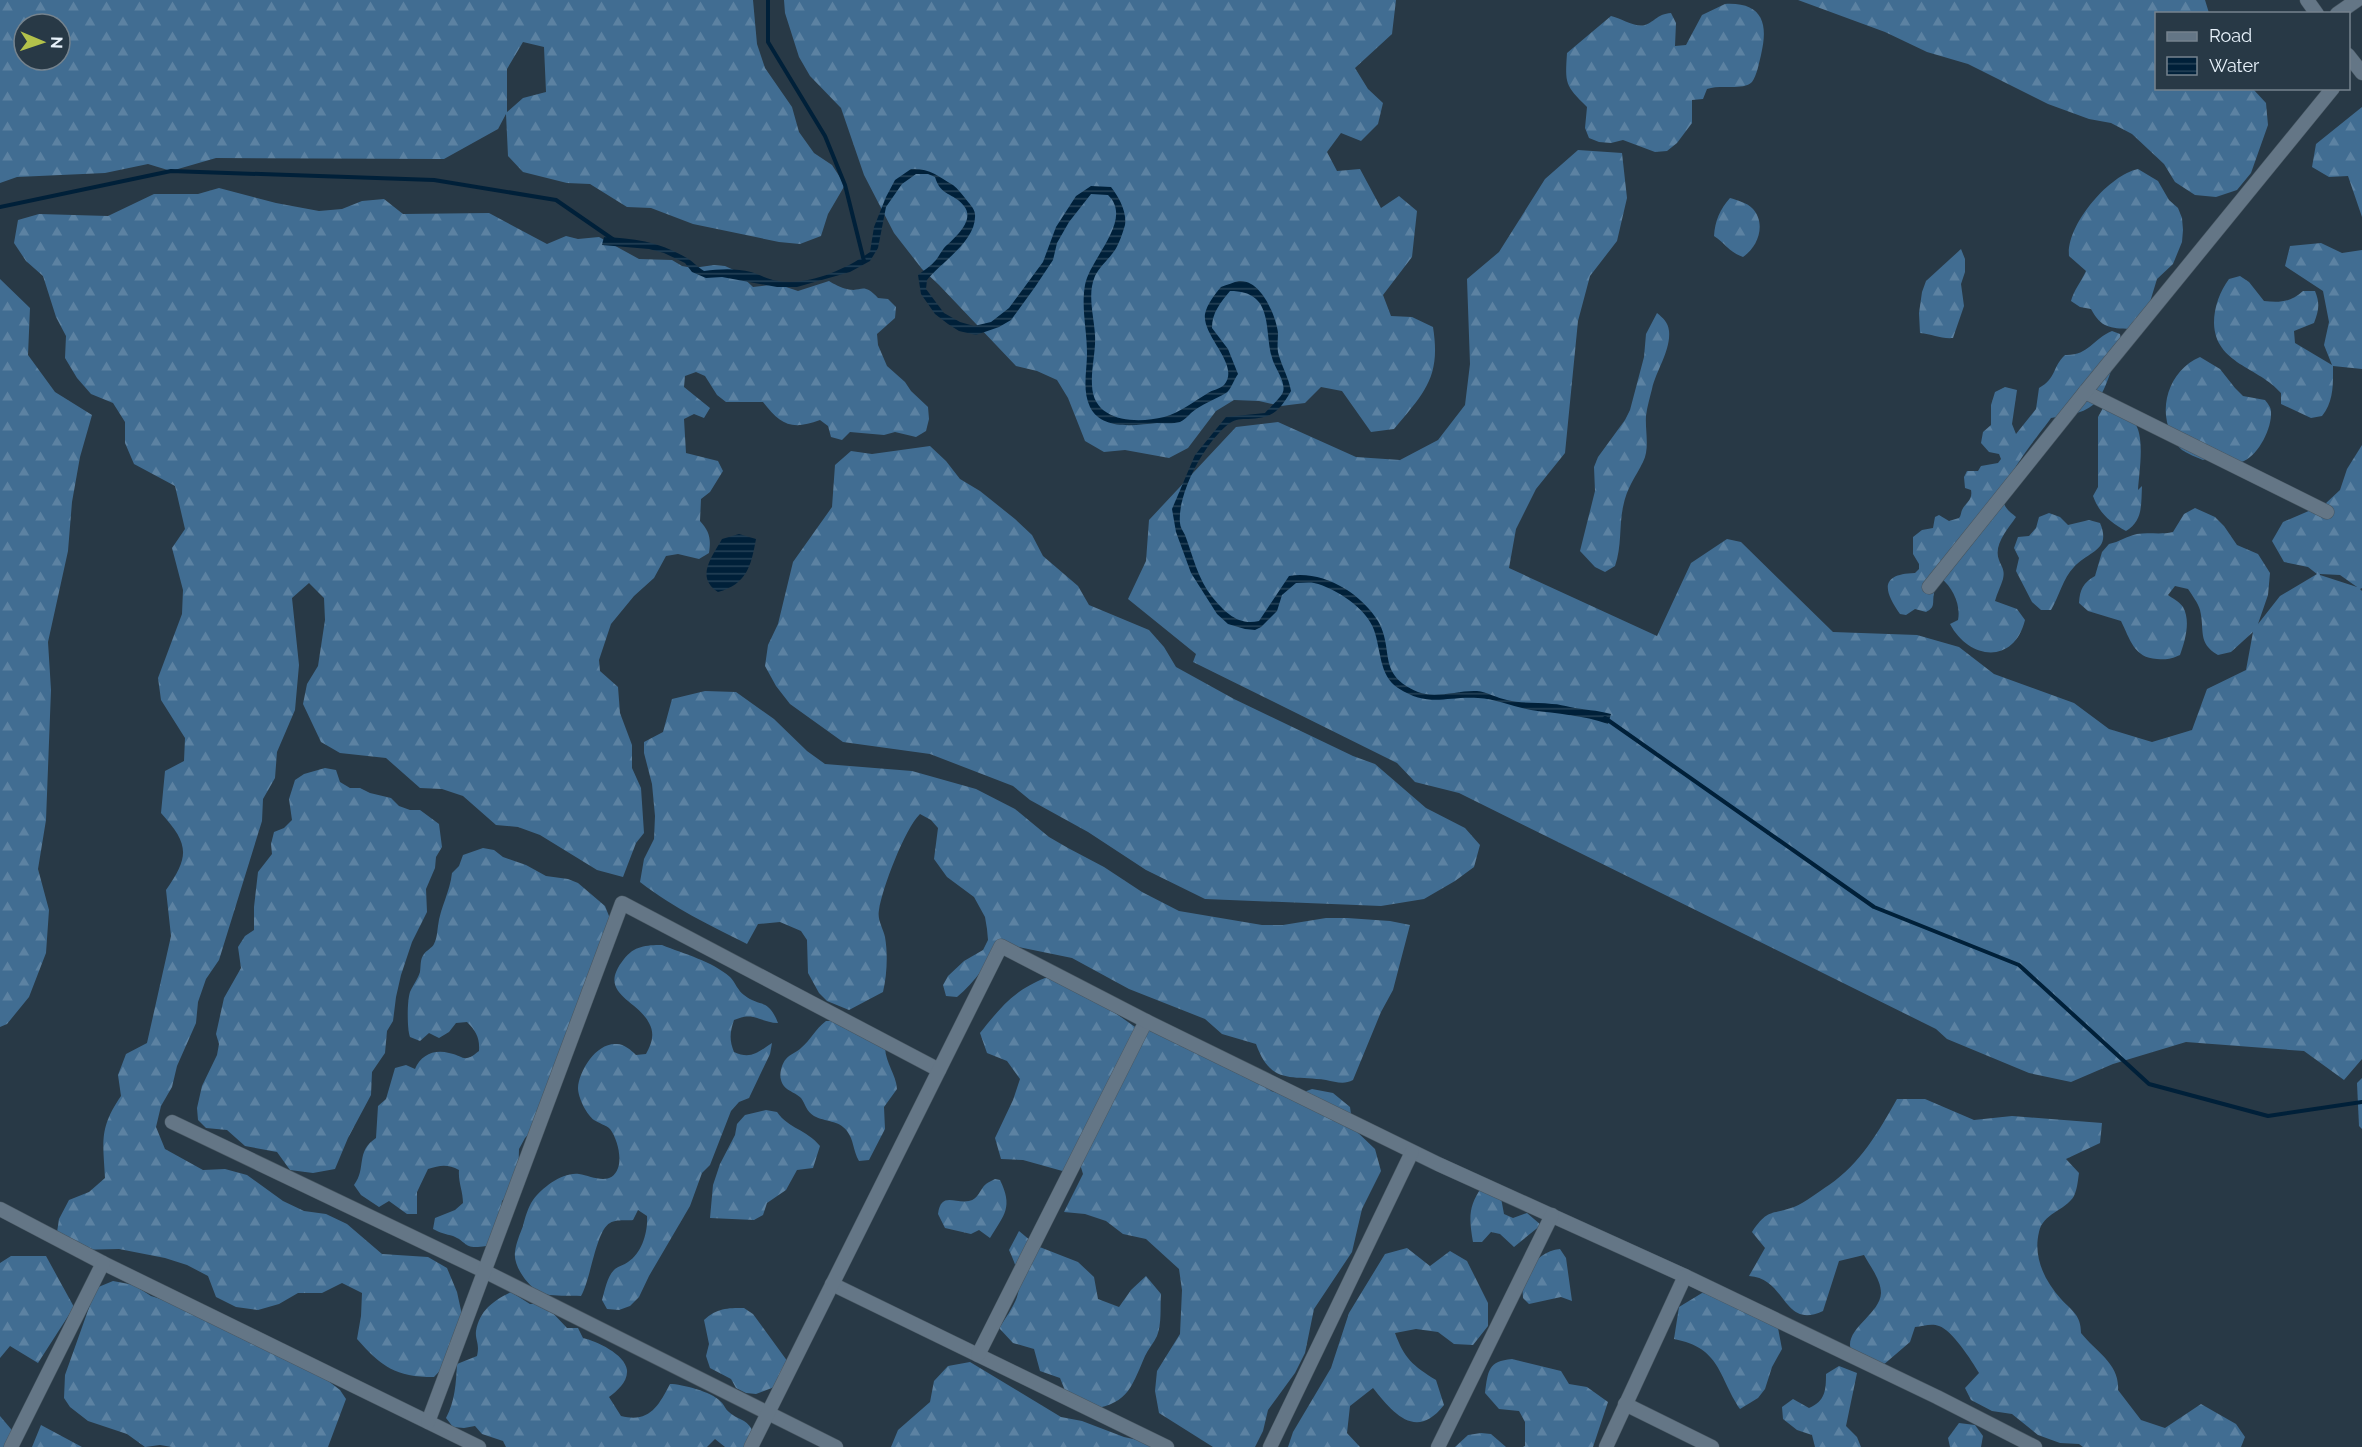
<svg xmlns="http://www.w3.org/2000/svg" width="2362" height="1447" viewBox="0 0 2362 1447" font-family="Raleway,sans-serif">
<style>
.forest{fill:url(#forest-firs);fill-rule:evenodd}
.water{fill:url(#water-rules)}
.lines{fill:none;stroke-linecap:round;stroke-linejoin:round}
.stream{stroke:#002039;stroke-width:4}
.minor-casing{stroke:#485762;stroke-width:15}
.minor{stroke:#647686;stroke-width:14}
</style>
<defs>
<pattern id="forest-firs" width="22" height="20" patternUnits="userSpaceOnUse" patternTransform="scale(1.5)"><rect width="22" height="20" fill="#416d92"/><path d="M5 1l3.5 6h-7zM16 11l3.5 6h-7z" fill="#5c82a2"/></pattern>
<pattern id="water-rules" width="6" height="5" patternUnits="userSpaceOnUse" patternTransform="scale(1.5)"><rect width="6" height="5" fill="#002039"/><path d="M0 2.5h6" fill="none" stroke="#254157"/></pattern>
</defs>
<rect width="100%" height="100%" fill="#283946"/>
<g class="forest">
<path d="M0,0H753L757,44L765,68L792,107L799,132L814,153L832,165L845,185L828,214L821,236L800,244L779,242L693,224L651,208L627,207L590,184L567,183L523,172L508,156L506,114L498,129L444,159L216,158L171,171L148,164L105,173L17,177L0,183ZM24,24H60V60H24ZM523,42L544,47L546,92L523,98L507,112V69Z"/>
<path d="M784,0H1396L1392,34L1355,68L1368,89L1383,103L1378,124L1361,141L1341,133L1327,152L1337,171L1360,169L1381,208L1399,196L1417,211L1412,257L1383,295L1391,316L1412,317L1433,327C1441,377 1425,392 1394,429L1371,432L1342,391L1321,387L1305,403L1281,406L1259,401L1234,400L1216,411L1188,448L1169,458L1125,450L1104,452L1085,441L1068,398L1057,380L1037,371L1016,366L939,285L922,269L894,233L864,175L841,108L810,76L799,57L785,13Z"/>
<polygon points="1798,0 2205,0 2209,13 2156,14 2156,88 2253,89 2266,103 2268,125 2251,173 2237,190 2216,197 2195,195 2175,182 2164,164 2132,134 2111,123 2089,119 2048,104 1968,64 1927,52 1885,32"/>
<path d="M1725,4C1762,2 1769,23 1761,55C1759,63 1757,75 1752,82C1743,91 1721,84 1707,89L1703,99L1692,100V123L1677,143L1667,151L1655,152L1623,140L1611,143L1599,142L1589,138L1585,128L1587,107C1565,85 1565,84 1567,53L1611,16C1621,18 1635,28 1645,25C1656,21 1657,14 1671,13L1676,23L1675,46L1686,45L1702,15Z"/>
<polygon points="2362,107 2362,217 2348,176 2329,177 2312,167 2316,144"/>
<path d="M1578,150L1622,153L1627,198L1617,241L1590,276L1578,321L1565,453L1536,489L1516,529L1509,568L1657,636L1691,563L1727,539L1741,542L1833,632L1917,635L1959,647L1994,674L2074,703L2109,729L2152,742L2192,730L2207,689L2246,670L2253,632L2231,652L2218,655C2197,643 2205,630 2200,610C2198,603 2192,595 2188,589L2175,586L2168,595C2172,598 2180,602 2183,607C2191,621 2185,641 2180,655C2171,659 2167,660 2157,659C2134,658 2130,639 2121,621L2088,611L2079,603C2080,589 2083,583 2095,576L2102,552L2109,544C2119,542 2127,536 2137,534C2149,532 2160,535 2173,532L2184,514L2195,508L2215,517L2224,526L2237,545L2258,554L2270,573L2268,595L2258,624L2280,596L2317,574L2308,567L2284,562L2272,541L2283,522L2325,504L2340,490L2347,469L2362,445V588L2360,589L2362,591V1059L2344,1080L2304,1051L2186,1042L2113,1064L2071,1082L2029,1073L1947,1039L1936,1029L1459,793L1415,782L1397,763L1193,662L1196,654L1128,599L1146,561L1149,520L1236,427L1278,422L1356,457L1400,460L1438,440L1465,405L1470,364L1467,279L1499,252L1545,179ZM2320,574L2340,575L2357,587L2320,575Z"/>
<path d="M2138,169L2158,181L2169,200L2178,208L2182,218L2183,230L2182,242L2173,264L2157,279L2150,302L2130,329C2110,328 2101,328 2091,309L2080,307L2071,301C2074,290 2081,282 2086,271L2069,256C2066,225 2109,175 2138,169Z"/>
<path d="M219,188L276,203L319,211L342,209L362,201L384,199L403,214L489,213L547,244L566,236L578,239L599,237L639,259L672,260L682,266L693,268L714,265L725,266L736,271L753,287L777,284L798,291L829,281C834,284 841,288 847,289C862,293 862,281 878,298L888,299L896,307L895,318L877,334L878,345L887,366L905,382L911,391L928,407L929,419L926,431L916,437L895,432L884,435L850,432L842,440L831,437L828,426L820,420C791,431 780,424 763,402H726L717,395L705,376L696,372L685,376L684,387L710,408L704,418L694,414L684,419L686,453L718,461L723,471L710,492L701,499L700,521C710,532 711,539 709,553L699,559L678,554L666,556L654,578L634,596L611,624L599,660L600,671L618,687L620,713L632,745V768L641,788L644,833L636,843L623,877L597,870L540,835L518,827L496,825L463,796L442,789L420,788L386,758L340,753L321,742L303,704L307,684L318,666L325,620L324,598L309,583L292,598L299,665L295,710L277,752L275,778L263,799L262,821L219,960L206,979L198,1002L196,1023L177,1066L172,1087L161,1106L156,1127L165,1149L203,1170L225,1169L247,1175L283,1201L304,1211L326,1214L347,1224L382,1254L428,1257L447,1268L457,1292L462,1315L450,1360L434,1377C395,1377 382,1367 357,1339L361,1316L362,1293L342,1283L322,1293H298L279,1304L258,1310L236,1307L216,1297L208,1276L187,1265L165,1258L119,1249L75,1250L56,1239L59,1219L69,1200L89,1192L105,1178C103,1141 99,1128 121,1096L118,1075L126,1054L147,1043L171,936L166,890C190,856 189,844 161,813L165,771L184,761L185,738L161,700L158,678L182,614L183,590L172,548L185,529L175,486L134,464L125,443V422L113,403L91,394L77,378L65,358L66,336L56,317L43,276L26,261L14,243L18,220L39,214L108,216L154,194H198Z"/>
<path d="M1730,198C1737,200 1747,203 1752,208C1767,223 1758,247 1743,257C1729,252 1726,244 1714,236C1715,221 1720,209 1730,198Z"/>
<path d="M2321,243L2342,253L2362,250V369L2333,366C2333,384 2334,401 2322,416L2311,418L2281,404V393C2259,367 2215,364 2214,323C2214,307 2220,291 2229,279L2240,276L2249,282L2264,301C2280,303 2291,302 2303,291H2315C2320,303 2319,310 2314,323L2294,331L2295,343L2332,365L2324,345L2329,322L2323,291L2285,266L2290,246Z"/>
<path d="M1961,249L1965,259V272L1961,284L1964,306L1953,338C1941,339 1932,334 1920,333L1919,313L1922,292L1926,281Z"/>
<polygon points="0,279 30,308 28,355 55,392 92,415 80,457 72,502 68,551 48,642 51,690 46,820 38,869 49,910 46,953 29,997 7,1024 0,1027"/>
<path d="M1657,313C1663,318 1668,322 1669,331C1671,350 1656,371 1652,389C1650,397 1647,407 1646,416C1645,431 1650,448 1643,462C1635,478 1627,487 1623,507C1619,526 1622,546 1615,566L1605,572L1595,567L1580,551L1595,491L1594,467L1598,457L1625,420L1630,410L1644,357L1646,334Z"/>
<path d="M2112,331L2120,334L2121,340C2115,357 2107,390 2096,402C2085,414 2065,416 2051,418C2037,438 2004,475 2003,499C2003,507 2010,512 2016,517C2008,529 1993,545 1999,560C2002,568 2005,570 2003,579C2001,586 1997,593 1995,601L2017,609L2025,620C2014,665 1969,660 1950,624L1958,620C1961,605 1953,588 1941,578C1939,582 1935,588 1934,593C1932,603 1936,607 1926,612L1915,609L1906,615L1900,614C1884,591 1879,574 1915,573L1919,569V564L1913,554V537L1922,530L1933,528L1935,517L1939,515L1949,521L1959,518C1961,516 1961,512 1962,510C1966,502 1973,500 1971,490L1965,488L1964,477L1967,471H1978L1981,466L1998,463L2001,459L1999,454L1989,452L1981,443L1983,432L1991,425V405L1995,392L2005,387L2017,390L2012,424L2016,434L2036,409L2039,388C2057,378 2052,367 2065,355C2088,356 2093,339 2112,331Z"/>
<path d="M2200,357L2220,369L2235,388L2243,396L2265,400C2268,404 2271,407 2271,412C2272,428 2259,454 2244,461C2231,467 2219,454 2203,460C2196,457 2188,454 2182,450C2178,447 2176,442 2174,439C2156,410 2169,370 2200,357Z"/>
<path d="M2103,408C2113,411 2126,413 2133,421C2146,434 2139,472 2138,490L2142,486C2141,505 2143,521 2126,531C2111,523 2099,513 2093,496L2098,487V417Z"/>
<polygon points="930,446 946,461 960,479 980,491 1015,519 1032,535 1043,556 1078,586 1089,605 1149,630 1164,647 1176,667 1234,699 1353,756 1375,764 1426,808 1465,828 1480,845 1474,867 1455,881 1424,899 1381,906 1205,899 1146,870 1088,832 1030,800 1013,786 930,754 843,742 790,704 776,686 765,666 768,645 778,624 793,562 832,507 835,465 851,451 872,454"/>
<path d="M2049,513L2060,517L2068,525L2089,520L2100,523C2112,551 2088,551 2074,567C2063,578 2059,597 2051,610H2041L2032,602L2016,571L2019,558L2014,548L2018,537L2029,536L2036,528L2039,517Z"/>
<path d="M705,691L736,692L774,719L807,751L825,764L912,771L976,789L1015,809L1049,837L1068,848L1104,867L1142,892L1179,911L1262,925H1283L1326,918H1347L1390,921L1410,925L1393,990L1381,1012L1353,1080C1344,1085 1336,1082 1326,1080C1290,1075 1271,1085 1256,1044L1222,1034L1205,1019L1129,989L1072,958L999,943C988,963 975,982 957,997L946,996L943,985L948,976L964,961L983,950L988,940L987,929L985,917L974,897L947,877L934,859L938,828L931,820L920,814C905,828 882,889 879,910C877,920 883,928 885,937C888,954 887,975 883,992L849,1010L827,1001L819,993L808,973L807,940L801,931L780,922L758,924L747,944C708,924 675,909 640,882L644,859L654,839L655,816L652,784L644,753V742L663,732L672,699Z"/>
<polygon points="325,768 336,770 340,782 350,788 360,788 370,793 391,798 399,806 410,810 420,810 439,824 442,847 436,857 435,868 426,889 427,912 412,942 401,975 396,997 393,1021 387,1031 385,1053 372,1072 371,1095 348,1138 335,1169 313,1173 290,1170 277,1152 245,1146 227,1130 206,1128 198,1120 197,1108 202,1086 217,1055 219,1044 216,1034 224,998 241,968 238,947 245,936 254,930 254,907 258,872 272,854 271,844 274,832 284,828 292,820 289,799 295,780 304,774"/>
<path d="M483,848L494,850L503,857L526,865L546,876L568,879L578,883L605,906L609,916L610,928L541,1121L525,1138L519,1149L518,1183L502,1201L498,1227L486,1246C463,1250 468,1242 453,1236C446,1234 440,1233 433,1229L435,1218L455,1210L463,1203C463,1191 458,1182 459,1170C448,1164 440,1165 428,1169L417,1192V1214H407L389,1201L379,1207L361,1195L354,1185C367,1168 355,1152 376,1138L378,1106L386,1099L395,1068L406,1065L415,1069C421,1055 434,1049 449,1053C465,1056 463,1064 479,1051C480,1038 476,1031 467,1022L456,1023L449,1032L439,1038L429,1033L420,1041L410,1037C407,1029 407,1001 410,992C413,985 418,979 420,972C421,965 420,959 424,954C427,950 432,948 434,944C437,938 437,933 438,926C440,908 450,892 452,873L459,866L463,855Z"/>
<path d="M662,945C684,954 712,961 730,977C735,982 738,991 744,995C760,1008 768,997 778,1023C758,1022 755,1011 734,1020C730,1032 729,1040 734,1052C751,1060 758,1052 772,1043L770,1054L749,1098L739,1102L731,1111L710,1165L702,1173L690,1206L649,1276L639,1297L630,1306L619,1310L607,1309L602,1300C605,1290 607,1276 615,1269C619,1266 624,1265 628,1262C642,1253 648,1232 647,1216L638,1210L633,1220C627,1221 616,1219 610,1223C596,1230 591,1279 581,1296C568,1295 547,1298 536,1290C526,1283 513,1265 515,1252C516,1243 520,1234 523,1226C525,1218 528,1207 533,1200C542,1188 562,1172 579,1174C592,1176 611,1187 618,1168C622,1157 617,1138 610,1129C606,1125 598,1123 594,1120C587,1115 578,1098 578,1088C579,1070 597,1042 617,1044C624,1044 631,1050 636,1055L646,1054C652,1043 655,1034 649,1023C637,999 596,994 624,959C634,946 646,945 662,945Z"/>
<path d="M1045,978L1067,979L1138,1029L1180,1036L1258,1073L1271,1091L1291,1097L1312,1089L1333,1093L1350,1107L1353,1128L1375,1149L1381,1171L1362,1209L1352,1252L1314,1309L1305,1353L1295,1373L1268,1410L1263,1431L1255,1447H1213L1159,1413L1155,1391L1157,1371L1180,1334L1182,1290L1179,1269L1146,1239L1123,1234L1106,1221L1085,1214L1064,1212L1083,1174L1077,1154L1066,1172L1023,1160L1001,1159L995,1138L1013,1100L1020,1079L1007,1061L987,1053L980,1033C1001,1007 1013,991 1045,978Z"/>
<path d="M826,1021H837L885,1048C886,1064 896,1074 897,1089L884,1107L885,1129L869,1160L859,1161C853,1151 854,1140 847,1131C839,1120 825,1122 814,1116C806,1111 806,1105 801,1098C794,1091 784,1091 781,1080C779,1074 782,1063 786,1059C790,1054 797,1052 801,1048C811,1040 815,1029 826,1021Z"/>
<polygon points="2362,1078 2362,1129 2359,1126 2357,1083"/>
<path d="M1897,1099H1925L1974,1120L2012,1116L2102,1123L2100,1143L2066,1159L2079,1173C2078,1180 2077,1190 2074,1196C2065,1211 2043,1213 2039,1232C2033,1257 2044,1280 2061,1299C2072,1311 2081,1315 2081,1333C2096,1352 2120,1364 2118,1390L2141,1420L2165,1428L2201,1404L2236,1424L2245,1437L2241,1447H2083L2079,1444L2060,1443L2038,1435L2012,1414L1992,1411L1971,1400L1965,1388L1979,1373C1972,1361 1952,1330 1939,1326C1932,1323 1923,1326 1915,1327L1910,1342L1875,1372C1864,1370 1858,1369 1854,1358C1853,1354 1850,1348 1850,1345C1850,1326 1880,1313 1881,1293C1881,1280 1870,1266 1864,1255L1839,1261L1823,1311C1782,1330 1787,1278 1749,1276L1765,1248L1752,1232C1768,1208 1772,1215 1794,1207C1806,1202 1818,1192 1829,1185C1860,1164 1879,1131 1897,1099Z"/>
<path d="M766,1110L777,1112C789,1129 806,1129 820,1146L813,1168L797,1170L786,1190L767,1203L763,1215L754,1220L710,1218L713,1185L720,1164L735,1135L737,1124L745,1115Z"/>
<path d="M995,1179L1000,1180C1013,1207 1005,1214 990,1238L979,1230L971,1234L945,1228L938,1214C941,1191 955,1204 969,1201C979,1199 979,1190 986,1184C988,1182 992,1181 995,1179Z"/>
<path d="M1482,1187L1501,1198L1504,1214L1513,1218L1527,1213L1541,1225L1514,1247L1500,1234L1491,1232L1482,1242H1473C1469,1219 1468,1206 1482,1187Z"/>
<path d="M1019,1231L1037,1246L1078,1262L1094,1277L1098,1299L1119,1307L1131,1290L1146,1276L1161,1294C1160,1306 1162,1324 1157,1336C1154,1343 1148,1349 1145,1356C1130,1391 1127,1405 1085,1410L1068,1398L1060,1378L1040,1371L1034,1349L1013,1343L999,1328C1021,1295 1026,1287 1009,1250Z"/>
<path d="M1407,1248L1430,1266L1450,1251L1467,1261L1488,1303V1326L1473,1345L1454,1344L1438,1332L1416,1329L1395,1333C1404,1358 1413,1366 1436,1380L1444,1405C1416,1441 1393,1413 1373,1388L1350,1406L1347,1433L1360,1447H1288L1293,1432L1331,1368L1349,1313L1385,1254Z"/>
<path d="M1560,1249L1566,1258L1572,1301L1561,1297L1529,1304L1523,1298C1523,1292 1521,1284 1523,1279C1530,1264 1544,1250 1560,1249Z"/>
<polygon points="11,1256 46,1256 74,1307 38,1363 10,1346 0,1358 0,1263"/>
<polygon points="113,1281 134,1285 151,1296 203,1312 318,1373 340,1390 346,1399 328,1447 172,1447 160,1445 145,1447 127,1434 88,1421 70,1407 64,1398 65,1375 96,1288"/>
<path d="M511,1292L530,1304H540L549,1309L567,1328H578L583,1338C596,1341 625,1354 627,1370C628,1382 617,1391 609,1397L621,1416C649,1423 658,1407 670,1384C682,1384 712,1392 720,1401C724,1404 725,1409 729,1412C740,1422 746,1417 754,1433L745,1447H725L715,1439L707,1447H506L503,1441L482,1434L475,1426L464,1428L453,1427L446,1418C455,1401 456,1383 457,1364L477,1356C480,1343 475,1340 476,1331C480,1310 493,1301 511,1292Z"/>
<path d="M1702,1293L1733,1297L1778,1328L1782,1349L1772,1367L1765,1389L1758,1398L1740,1409C1718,1376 1721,1348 1674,1339L1679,1307Z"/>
<path d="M744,1308L753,1314L788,1362L777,1386L756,1394L746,1393L736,1388L731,1379L710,1368L706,1356L709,1344L704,1320C717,1308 727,1308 744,1308Z"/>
<path d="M1512,1359L1561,1371L1569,1384L1587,1387L1608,1402L1593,1447H1523L1525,1446V1422L1519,1411L1499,1409L1485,1393C1488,1371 1488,1361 1512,1359Z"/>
<polygon points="970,1362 1061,1417 1082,1421 1124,1437 1170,1447 891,1447 898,1430 930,1402 934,1381 948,1366"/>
<path d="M1839,1366L1857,1373L1846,1426L1857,1437L1861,1447H1815L1812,1435L1797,1430L1783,1419L1782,1407L1793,1399L1809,1408C1825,1401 1826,1391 1826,1374Z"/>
<polygon points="0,1416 16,1435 10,1447 0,1447"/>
<polygon points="1959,1423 1975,1425 1983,1436 1981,1447 1950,1447 1948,1438"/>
<polygon points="41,1425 82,1447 83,1447 32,1447"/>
<polygon points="1481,1433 1491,1434 1506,1447 1455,1447 1468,1435"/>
</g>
<g class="water">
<path d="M911,169C929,168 938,176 953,185C958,189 961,193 965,198C969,204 974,207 975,214C977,241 941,262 927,280L926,289L944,313L960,322L974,326L991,322L1009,308L1043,262L1056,227L1076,196L1091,186L1111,187C1119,197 1127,212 1125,225C1123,232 1119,244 1115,250C1109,259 1100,266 1095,276C1087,294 1094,316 1095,335C1096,351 1091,368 1092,385C1093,422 1136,424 1164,417C1181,412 1193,402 1208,393C1212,390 1220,389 1224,385C1241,365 1202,337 1205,314C1207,304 1215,294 1221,287C1227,285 1234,282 1239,281C1261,279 1276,316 1278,333C1278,339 1277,345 1278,352C1281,365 1289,378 1291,391C1279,412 1272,418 1248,419C1242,419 1235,419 1230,423C1206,440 1177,493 1180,523C1180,527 1183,531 1185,535C1193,556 1198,580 1213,598C1225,612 1238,626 1259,621L1289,576C1322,570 1360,592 1378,621C1395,651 1376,674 1418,692C1436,699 1458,690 1477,691C1487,692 1497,698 1507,700C1522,704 1537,702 1552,704C1559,704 1564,706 1570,707C1584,710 1597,710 1611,714L1608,724C1583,715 1558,714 1531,710C1514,707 1496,699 1478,698C1445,696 1429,708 1398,688C1379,676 1381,649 1374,630C1367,609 1336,588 1314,583C1309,582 1302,583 1296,583L1282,595L1277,611L1261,627L1255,630L1245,629L1228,624L1217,614L1191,573L1176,532L1172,509L1195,455L1226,417L1265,413C1270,407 1280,399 1283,392C1286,383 1276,369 1273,361C1263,332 1276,291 1230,291C1220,303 1212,313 1212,328L1228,349L1238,374C1234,379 1231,390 1226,393C1214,400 1202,404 1191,413C1188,416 1184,420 1180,422C1173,424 1164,423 1157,423C1136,425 1102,431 1090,407C1082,390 1087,371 1087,353C1087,330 1081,308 1085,285C1090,258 1134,220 1108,195L1091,194L1069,222L1057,243L1053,260L1035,287L1011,320L999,327L976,335L959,331L948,324L935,314L921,294L918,275C924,270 931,266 936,260C939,256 941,252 944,248C953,239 976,221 964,206C953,192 941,197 935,177L928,174H916L902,184L886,207L878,248L870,261L850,272L797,287H777L722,277L706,278L692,272L685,263L664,253L649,249L602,245L604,237C633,238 660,242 685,257C692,260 697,267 704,271C719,269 736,268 751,272C758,274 765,278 773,280C805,288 845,270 870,252L874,227L886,197L895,180Z"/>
<path d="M739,534L756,539C751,566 747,584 718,592C695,577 712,557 722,539Z"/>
</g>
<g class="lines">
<g class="stream">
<polyline points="768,0 768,42 825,136 845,185 864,261"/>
<polyline points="0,207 171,171 434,180 556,200 614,240"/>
<polyline points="1605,718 1874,907 2019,965 2149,1084 2268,1116 2362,1102"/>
</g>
<defs>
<g id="minor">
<polyline points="2307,0 2317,14"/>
<polyline points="2337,14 2357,0"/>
<polyline points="2348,55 2362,73"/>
<polyline points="2085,392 2327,512"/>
<polyline points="1929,587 2085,392 2333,88"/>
<polyline points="172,1122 484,1271 836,1447"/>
<polyline points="0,1209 103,1263 479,1447"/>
<polyline points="832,1284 1167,1447"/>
<polyline points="978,1355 1146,1021"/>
<polyline points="1625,1404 1712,1447"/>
<polyline points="428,1422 622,903 939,1070"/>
<polyline points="11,1447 103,1263"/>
<polyline points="751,1447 1001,946 1146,1021 1438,1164 1685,1276 1937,1397 2035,1447"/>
<polyline points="1270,1447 1412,1152"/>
<polyline points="1438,1447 1552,1215"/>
<polyline points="1606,1447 1685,1276"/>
</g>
</defs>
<use href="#minor" class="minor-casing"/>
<use href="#minor" class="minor"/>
</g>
<rect x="2155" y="12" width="195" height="78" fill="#283946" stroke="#75838e" stroke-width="1.5"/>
<rect x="2167" y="32" width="30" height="9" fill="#647686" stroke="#75838e" stroke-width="1.5"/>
<text x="2209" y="42" font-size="18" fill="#e8f2fb">Road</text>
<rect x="2167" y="57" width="30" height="18" fill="url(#water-rules)" stroke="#75838e" stroke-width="1.5"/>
<text x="2209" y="72" font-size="18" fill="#e8f2fb">Water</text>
<g transform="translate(42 42) rotate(92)"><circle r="28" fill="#283946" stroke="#75838e" stroke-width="1.5"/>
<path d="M0-4.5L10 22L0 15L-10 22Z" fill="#b3c24b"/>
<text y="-9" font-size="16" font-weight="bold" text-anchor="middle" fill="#e8f2fb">N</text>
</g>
</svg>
